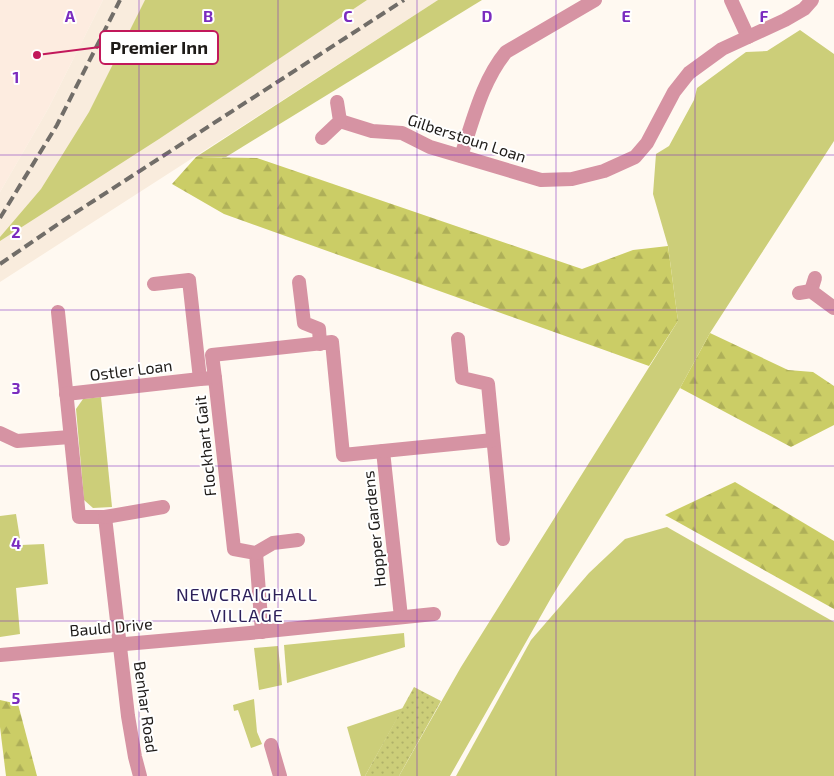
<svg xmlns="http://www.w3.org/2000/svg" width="834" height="776" viewBox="0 0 834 776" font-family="'Exo 2',sans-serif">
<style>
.commercial{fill:#fdece0}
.built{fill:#f9ecdd}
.green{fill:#ccce79}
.forest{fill:url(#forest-firs)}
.garden{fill:url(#garden-dots)}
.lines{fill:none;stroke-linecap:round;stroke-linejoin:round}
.minor{stroke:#d693a3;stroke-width:14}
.rail{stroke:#716d68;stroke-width:4;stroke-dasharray:10 5;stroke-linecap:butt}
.grid{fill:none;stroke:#7b2cbf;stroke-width:1;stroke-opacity:0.55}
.labels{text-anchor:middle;stroke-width:4;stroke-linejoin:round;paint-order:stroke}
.street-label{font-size:16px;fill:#1e1b18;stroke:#fff}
.neighbourhood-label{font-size:18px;letter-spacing:1px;fill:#2d205a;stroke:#fff}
.grid-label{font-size:16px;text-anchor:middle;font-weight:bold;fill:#7b2cbf;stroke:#fff;stroke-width:4;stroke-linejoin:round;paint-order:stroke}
.leader{fill:none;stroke:#c2185b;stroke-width:2}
.callout-dot{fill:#c2185b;stroke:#fff;stroke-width:2}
.callout{fill:#fff;stroke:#c2185b;stroke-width:2}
.callout-label{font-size:18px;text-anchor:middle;font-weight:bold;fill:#1e1b18}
</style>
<defs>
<pattern id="forest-firs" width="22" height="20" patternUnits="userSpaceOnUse" patternTransform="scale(1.25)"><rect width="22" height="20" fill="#cbcd66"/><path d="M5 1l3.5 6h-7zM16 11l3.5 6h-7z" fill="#aeaf58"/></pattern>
<pattern id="garden-dots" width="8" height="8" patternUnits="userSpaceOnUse" patternTransform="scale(1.25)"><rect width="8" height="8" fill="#ccce79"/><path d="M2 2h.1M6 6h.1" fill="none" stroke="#afb068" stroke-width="1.8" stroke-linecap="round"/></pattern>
</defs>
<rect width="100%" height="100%" fill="#fff9f1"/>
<polygon class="commercial" points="0,0 103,0 48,109 0,192"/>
<polygon class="built" points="103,0 438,0 0,282 0,192 48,109"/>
<g class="green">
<polygon points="145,0 367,0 159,139 0,241 0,237 41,189 89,112"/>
<polygon points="438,0 482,0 226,157 196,157"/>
<polygon points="800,30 834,54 834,141 710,333 680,388 551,598 450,776 399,776 461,667 678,321 668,246 653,194 656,154 669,146 694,100 697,88 746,52 767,51"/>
<polygon points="101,397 112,507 93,508 84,500 76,409 83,399"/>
<polygon points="16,514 21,545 44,544 48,584 16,588 20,634 0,637 0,516"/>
<polygon points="667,527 834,622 834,776 456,776 531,640 589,573 625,539"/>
<polygon points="404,633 405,647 287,683 284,645"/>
<polygon points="278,646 282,685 259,690 254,648"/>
<polygon points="254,699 257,732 262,744 251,748 238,710 234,711 233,705"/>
<polygon points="403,708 365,776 361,776 347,727"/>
</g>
<g class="forest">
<polygon points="196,157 257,158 582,269 633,250 668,246 678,321 649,366 224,214 172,184"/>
<polygon points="710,333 788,370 813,372 834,386 834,425 791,447 680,388"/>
<polygon points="735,482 834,541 834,609 665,515"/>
<polygon points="0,700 18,704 37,776 6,776 0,727"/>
</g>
<polygon class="garden" points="414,687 441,701 399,776 365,776"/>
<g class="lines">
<g class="minor">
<polyline points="731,0 748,37"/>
<polyline points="340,121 372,131 402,133 430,147 541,180 572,179 604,171 635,157 647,143 674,92 689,73 722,49 785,20 804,9 812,0"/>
<polyline points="322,138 340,121 337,102"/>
<path d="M461,156C473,121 482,81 506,52L595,0"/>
<polyline points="299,282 304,323 319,329 320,344"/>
<polyline points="154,284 189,280 200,379 215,378 234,549 256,553 262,632"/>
<polyline points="811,291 815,278"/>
<polyline points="799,293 811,291 834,308"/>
<polyline points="58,312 79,517 105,517 128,716 135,757 140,776"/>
<polyline points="458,339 462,378 488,384 503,539"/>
<polyline points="215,378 212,355 332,342 343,455 383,451 401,617"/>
<polyline points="66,394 200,379"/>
<polyline points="0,433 17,441 70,437"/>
<polyline points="383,451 493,440"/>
<polyline points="105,517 163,507"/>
<polyline points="256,553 273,543 298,540"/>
<polyline points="0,655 250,633 434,614"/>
<polyline points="271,745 280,776"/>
</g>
<g class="rail">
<polyline points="0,218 57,125 120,0"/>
<polyline points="0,264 64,220 404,0"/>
</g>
</g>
<path class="grid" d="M139,0V776M278,0V776M417,0V776M556,0V776M695,0V776M0,155H834M0,310H834M0,466H834M0,621H834"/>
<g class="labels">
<g class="street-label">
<text transform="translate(467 138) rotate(18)" y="6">Gilberstoun Loan</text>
<text transform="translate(131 370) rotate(-7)" y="6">Ostler Loan</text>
<text transform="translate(205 446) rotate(-96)" y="6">Flockhart Gait</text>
<text transform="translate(374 529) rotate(-96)" y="6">Hopper Gardens</text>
<text transform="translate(111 627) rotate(-5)" y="6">Bauld Drive</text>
<text transform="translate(146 707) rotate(82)" y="6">Benhar Road</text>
</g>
<g class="neighbourhood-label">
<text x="247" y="601">NEWCRAIGHALL<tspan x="247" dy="21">VILLAGE</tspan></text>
</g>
</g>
<g class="grid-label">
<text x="70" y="22">A</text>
<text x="208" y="22">B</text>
<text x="348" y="22">C</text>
<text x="487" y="22">D</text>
<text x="626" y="22">E</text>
<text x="764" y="22">F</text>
<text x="16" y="83">1</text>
<text x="16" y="238">2</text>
<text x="16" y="394">3</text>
<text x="16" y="549">4</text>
<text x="16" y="704">5</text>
</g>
<path class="leader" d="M37 55L100 47"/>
<circle class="callout-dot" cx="37" cy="55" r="5"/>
<rect class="callout" x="100" y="31" width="118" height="33" rx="5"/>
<g class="callout-label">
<text x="159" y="54">Premier Inn</text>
</g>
</svg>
